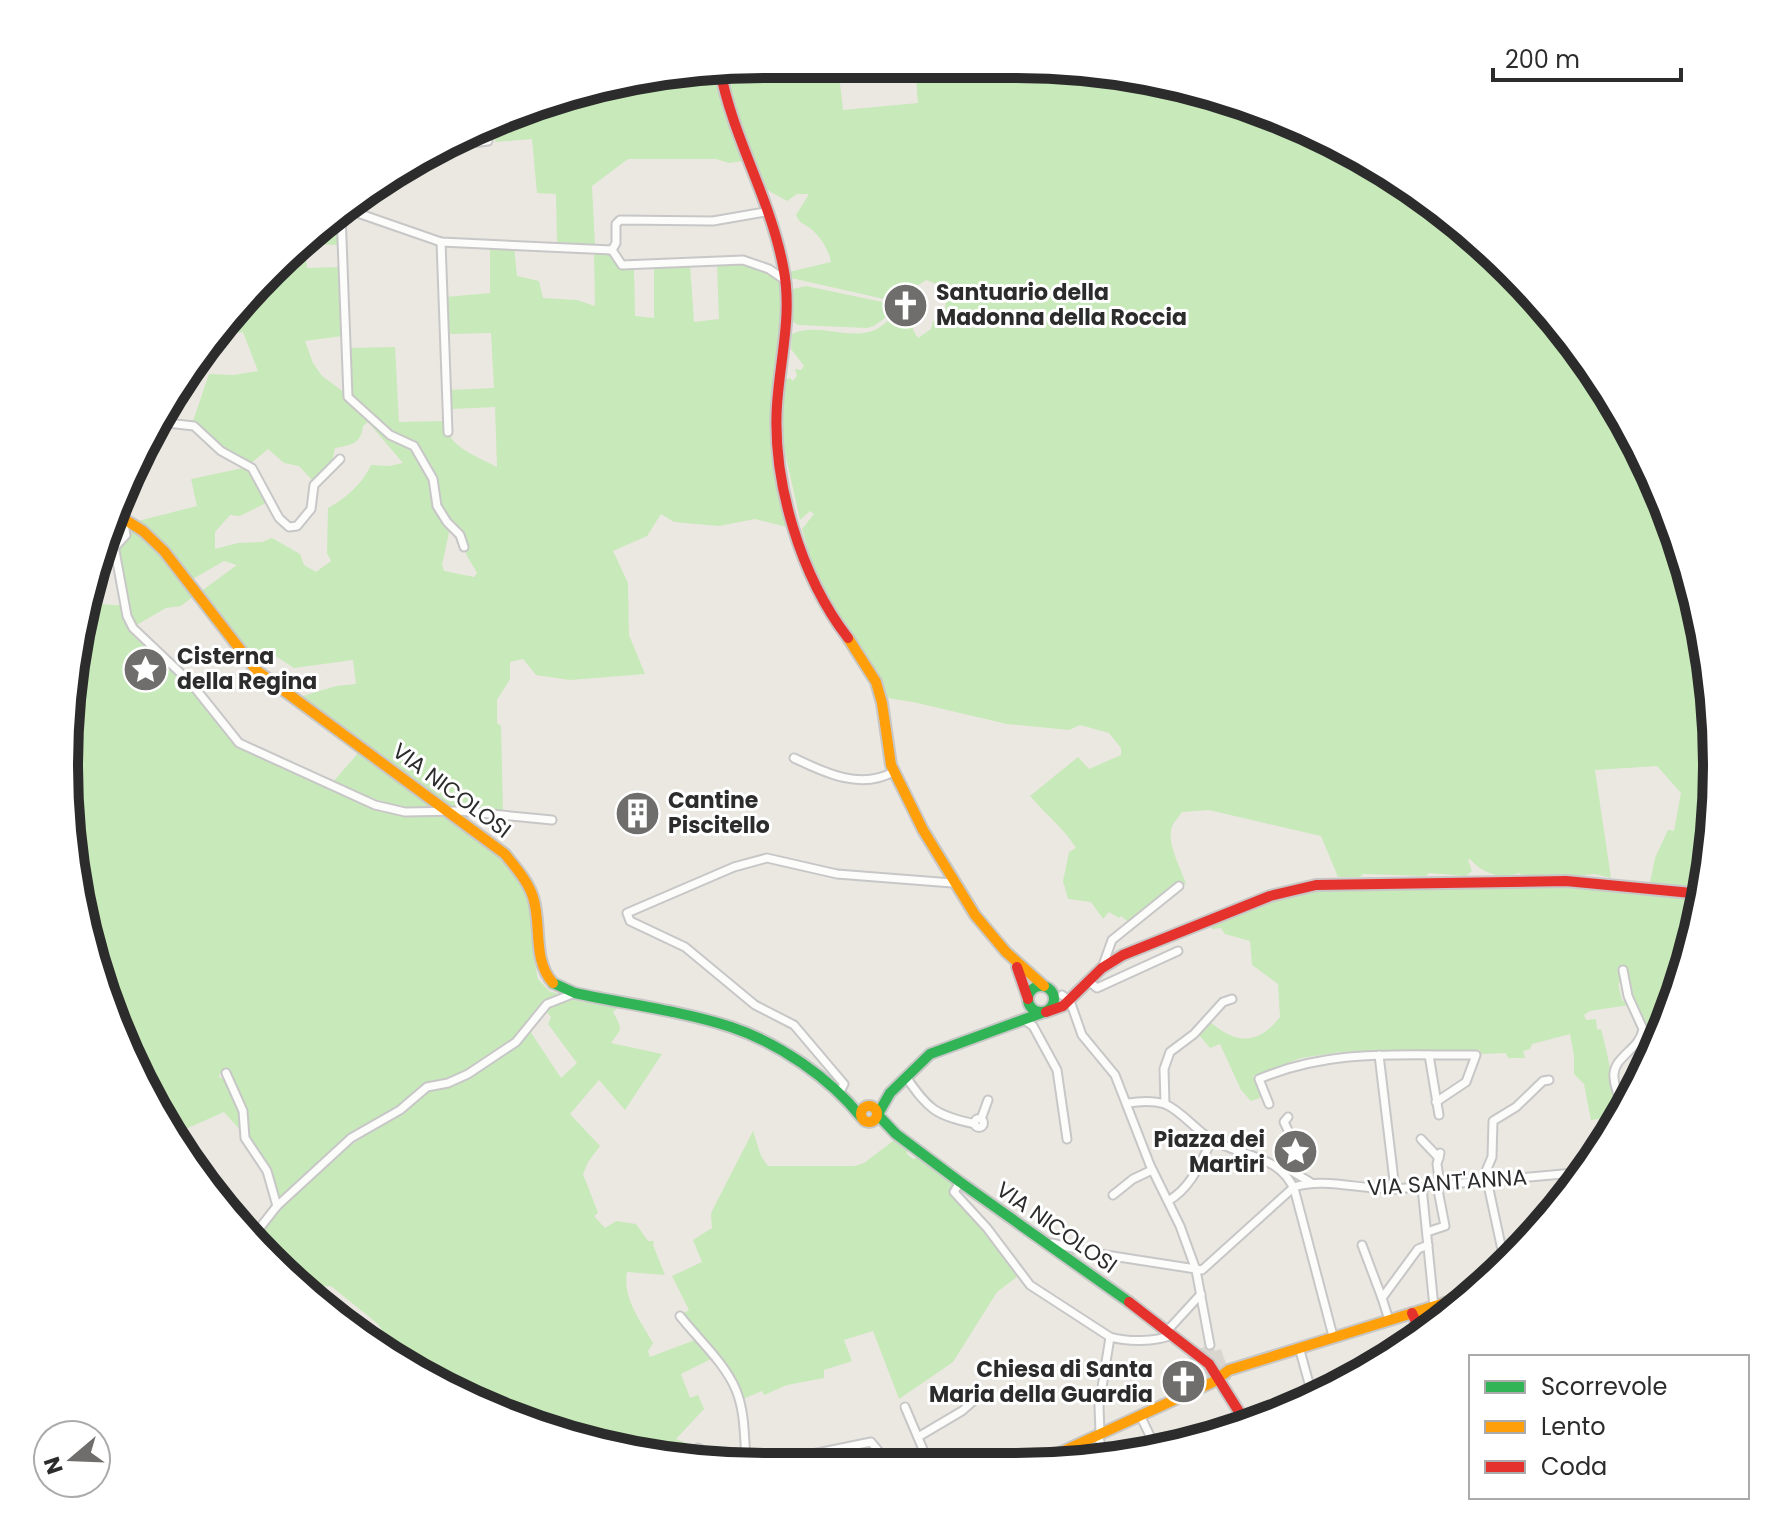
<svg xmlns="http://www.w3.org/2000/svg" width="1781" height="1531" viewBox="0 0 1781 1531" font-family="Poppins,sans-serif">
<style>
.green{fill:#c8e9b9}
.plaza{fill:#d9d6d0}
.water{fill:#91d0f1}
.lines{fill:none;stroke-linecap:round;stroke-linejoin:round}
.street-casing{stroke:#c8c7c7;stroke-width:11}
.fast-casing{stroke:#c8c7c7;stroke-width:14}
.slow-casing{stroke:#c8c7c7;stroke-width:14}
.jam-casing{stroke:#c8c7c7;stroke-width:14}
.street{stroke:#fcfcfb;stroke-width:7}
.fast{stroke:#30b455;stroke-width:10}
.slow{stroke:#ff9f0a;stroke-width:10}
.jam{stroke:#e5322d;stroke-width:10}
.labels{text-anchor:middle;stroke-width:6;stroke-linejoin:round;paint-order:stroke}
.poi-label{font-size:22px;font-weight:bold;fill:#2c2c2c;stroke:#fff;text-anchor:start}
.street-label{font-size:22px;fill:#2c2c2c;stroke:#fff}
.rim{fill:none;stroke:#2c2c2c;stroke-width:10}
</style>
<rect width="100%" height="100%" fill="#ebe8e2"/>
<g class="green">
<path d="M771,64L838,65L843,110L918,103L915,67L1107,70L1113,72L1115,87L1137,85V79L1326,137L1443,209L1543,303L1623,415L1680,540L1711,673L1716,811L1703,890L1675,885L1672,887L1653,885L1650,882L1655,858L1668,830L1674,831L1681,793L1657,766L1595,770L1611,878L1594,874L1571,877L1568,874L1523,876L1519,873C1501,879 1484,875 1470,859L1468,860L1472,871L1466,876L1429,873L1426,876L1363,874L1360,877H1338L1321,836L1209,810L1182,812C1178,818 1172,824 1171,830C1168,846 1181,869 1186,884L1179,883L1131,924L1121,916L1119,918L1109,912L1103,919L1091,902L1068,899L1063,881L1069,852L1076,848C1064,828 1045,814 1030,796L1078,757L1089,769L1121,755V748L1109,733L1080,725L1069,730L1007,724L913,702L887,698C878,664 853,640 834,612C818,587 810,557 802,529L814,514L810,511L800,520L781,435L784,380L790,378L793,381L797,376L795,369L801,370L804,366L791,349L792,334C818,322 848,341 875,330C882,326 889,320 896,315L912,318L913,330L918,338L931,329L933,321L945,318L946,293L939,285L926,280C915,289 901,289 893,301L791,278L789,272L831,262C829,250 820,236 810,228C803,223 800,224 796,215L809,194H797L787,201L762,187L723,72L726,69Z"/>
<polygon points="715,71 722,101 743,161 729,163 716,159 628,159 592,186 595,245 557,242 556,194 537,193 532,139 496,142 494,138 444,144 455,137 584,88"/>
<polygon points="337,215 338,245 305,244 305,237"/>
<path d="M490,246L514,247L517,276L539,281L543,298L577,300L595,306L594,251L610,253L617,266L634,268L635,316L654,318V266L690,265L694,322L719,319L717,264L752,265L780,280C788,330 770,377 770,427C771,460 781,493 789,525L787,527L755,519L719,526L674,522L661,514L647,536L613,551L628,583L629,635L645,674L570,680L536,675L523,659L510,662V679L497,700V723L501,726L503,813L451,808L300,699L303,696L336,686L356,684L353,660L294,668L277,657L251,659L220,618L219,609L211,608L200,592L237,565L224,561L191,580L159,540L134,522L197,506L191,479L243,468L251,474L266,503L240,516L230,515L215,532V549L238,543L262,542L272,538L300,554L304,565L316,572L331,561L327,553L328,508C345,499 363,483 371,465L389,466L403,463L368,422L363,426C361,444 351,445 335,448L332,461L313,481L299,466L284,463L268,449L250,464L223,448L193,421L209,374L234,375L258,371L243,332L218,335L290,253L306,256L307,268L340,267L342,336L305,341L313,363L322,376L345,393L349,402L382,431L412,447L431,480L437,509L450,528L442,565L444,571L474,577L477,573L466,554V539L442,512L437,499L433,474L415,445L384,429L350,398L348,348L395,347L399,422L446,421C445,446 477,456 497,467L495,407L450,409L449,390L494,388L491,333L448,334L446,297L490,293Z"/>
<polygon points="806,286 892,304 893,312 874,326 867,328 799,325 793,322 793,289"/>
<polygon points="126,524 152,543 194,596 181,606 166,608 133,627 123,587 117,547 126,539"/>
<path d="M91,597C99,606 112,605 123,605L126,620L135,636L184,681L241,747L377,808L414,817H447L507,863L523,886L531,913L534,959L538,979L549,991L559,994L545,1003L513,1041L469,1070L453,1079L424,1086L411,1100L341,1143L280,1201L268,1170L248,1139L246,1109L230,1073L224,1069L219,1075L220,1078H224L240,1111L241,1131L224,1112L172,1135L101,991L70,857V673Z"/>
<path d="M360,751L437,807L435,810C395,808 369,798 333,782Z"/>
<path d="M1559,884L1701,899L1695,934L1692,935L1693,947L1676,993L1662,995L1667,1017L1656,1045L1651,1046L1648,1066L1639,1048C1655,1022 1636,1015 1630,992C1627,984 1627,974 1625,966L1620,970L1622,981L1618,984L1622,1000L1629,1005L1590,1011L1584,1015L1586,1020L1596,1019L1597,1030L1601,1029C1609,1057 1611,1084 1623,1111L1620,1116L1591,1120L1584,1084L1574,1074V1056L1570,1034L1532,1044L1530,1049L1523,1051L1525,1058H1508L1506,1053L1481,1054L1480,1050L1340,1052L1301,1058L1253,1076L1262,1097L1251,1101L1241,1090L1220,1044L1210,1048L1199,1035L1209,1021C1236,1045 1258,1045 1280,1017L1278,984L1252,965L1250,941L1225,934L1221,928L1212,929L1210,923L1296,894L1325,889L1409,887L1410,889H1420L1421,887Z"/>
<path d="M573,1000L617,1008L613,1012C623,1030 622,1028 611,1043L662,1054L625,1110L599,1080L570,1114L600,1146L588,1162L583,1174L598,1213L594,1216L605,1228L616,1221L636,1224L648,1241H654L653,1245L665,1275L627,1272C622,1298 641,1321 653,1343L648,1351L650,1357L695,1340L711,1359L681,1374L690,1398L698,1395L704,1409L676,1439L693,1446L684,1459L629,1454L497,1414L408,1366L378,1324L331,1286C323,1286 313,1288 305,1287C288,1285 264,1255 253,1241C288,1188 345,1146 400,1114H405L404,1110L427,1089L448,1085L516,1046L530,1031L561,1078L577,1063L548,1024L551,1017L545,1010L562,1001Z"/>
<polygon points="753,1131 761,1156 768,1166 855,1166 864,1163 893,1141 907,1147 907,1154 913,1159 919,1157 957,1184 951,1193 988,1234 1017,1277 997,1292 953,1362 899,1399 873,1331 844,1340 852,1361 824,1370 824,1378 787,1385 764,1395 762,1391 743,1399 735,1381 682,1314 689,1310 672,1276 702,1262 693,1240 712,1228 711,1213"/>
</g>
<polygon class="plaza" points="1212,1344 1215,1351 1221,1349 1231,1379 1214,1387 1199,1383 1195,1372 1183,1364 1199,1349"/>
<circle class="water" cx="146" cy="668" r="13"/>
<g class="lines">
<defs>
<g id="street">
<polyline points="439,147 488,141"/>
<polyline points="346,209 441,242 612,250"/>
<polyline points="341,213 348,397 390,435 414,446 433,479 437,506 447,522 460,535 464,547"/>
<polyline points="441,242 448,432"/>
<polyline points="612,250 622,265 743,260 769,269 785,280"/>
<polyline points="612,250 616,243 616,224 620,220 713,221 765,212"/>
<polyline points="158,422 194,426 221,451 252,468 279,518 289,527 297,526 311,509 314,485 340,459"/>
<polyline points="123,518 126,535 115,547 115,551 127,616 133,628 191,683 239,743 375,805 405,812 460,811 552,820"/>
<path d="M794,758C825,773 861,790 893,772"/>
<polyline points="1102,968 1112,940 1179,886"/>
<path d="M1623,970L1628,996L1643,1029C1640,1050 1612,1057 1614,1077C1614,1088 1620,1099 1624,1109"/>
<polyline points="1088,981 1097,988 1178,951"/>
<polyline points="1062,995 1070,1001 1082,1035 1115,1075 1150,1165 1180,1226 1196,1270 1210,1345"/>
<polyline points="1667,1001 1669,1012"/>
<polyline points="1024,1020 1033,1026 1057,1070 1067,1139"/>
<polyline points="1379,1055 1395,1189"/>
<polyline points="1429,1055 1439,1115"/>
<polyline points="226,1073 243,1111 245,1138 267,1171 277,1206"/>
<path d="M906,1077C929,1110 935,1115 975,1124"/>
<polyline points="839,1093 844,1084 794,1025 755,1005 685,947 630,921 627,913 734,867 767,858 837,874 952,883"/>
<path d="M1128,1103C1140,1101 1152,1100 1165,1104C1181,1111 1194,1128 1209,1138C1239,1157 1282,1154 1295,1192L1333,1336"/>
<polyline points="1165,1104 1164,1069 1170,1052 1194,1034 1223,1002 1232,999"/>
<path d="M1269,1104L1259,1079C1332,1048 1399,1056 1476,1055L1466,1082L1436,1102"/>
<polyline points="1288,1117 1284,1122 1296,1147 1290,1169"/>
<circle cx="979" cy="1123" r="4.5"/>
<polyline points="981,1119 988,1100"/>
<polyline points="1421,1139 1439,1158"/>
<polyline points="1288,1169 1310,1182"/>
<polyline points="960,1182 954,1192 987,1228 1030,1285 1110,1337"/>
<polyline points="1440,1185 1437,1164 1440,1153"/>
<polyline points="1422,1187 1434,1307"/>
<polyline points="1113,1195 1133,1179 1152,1170"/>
<path d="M1168,1201C1192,1187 1200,1163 1212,1140"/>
<polyline points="1427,1232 1445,1226 1437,1185"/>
<polyline points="251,1239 277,1206 351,1138 400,1110 427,1087 448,1083 468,1074 516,1042 547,1004 575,993"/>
<path d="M1052,1243L1093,1253L1202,1270L1294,1187C1324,1177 1361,1190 1395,1189L1585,1172"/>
<polyline points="1362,1245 1382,1298"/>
<polyline points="1505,1264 1487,1180 1486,1171 1492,1157 1493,1121 1516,1107 1543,1081 1549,1080"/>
<path d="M680,1316C698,1339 725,1363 736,1390C745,1412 744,1435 746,1458"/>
<polyline points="1389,1320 1382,1298 1418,1249 1428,1245"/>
<polyline points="1167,1331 1201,1294"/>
<polyline points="905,1407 930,1466"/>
<polyline points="1291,1407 1310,1387 1299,1347"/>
<polyline points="1140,1415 1151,1438 1161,1446"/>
<path d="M1100,1433L1099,1406L1110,1337C1128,1342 1155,1342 1172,1335"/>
<polyline points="1098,1434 1104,1457"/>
<polyline points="918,1437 962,1411 979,1396"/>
<polyline points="686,1459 698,1448 714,1456 783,1460 871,1442 881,1454 884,1466"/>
</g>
<g id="fast">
<path d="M553,983L575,993C625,1004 683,1011 731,1027C779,1043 830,1078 861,1117"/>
<circle cx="1041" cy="999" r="13"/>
<polyline points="878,1114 890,1093 930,1054 1044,1012"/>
<polyline points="878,1115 896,1134 960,1182 1129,1302"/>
</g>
<g id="slow">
<path d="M113,512L143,531L164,551L256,670L505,854C515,867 528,881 533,897C542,925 532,960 553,983"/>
<polyline points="848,638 876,682 882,703 891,765 923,830 975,915 1006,952 1044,986"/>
<circle cx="869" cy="1114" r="8"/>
<polyline points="1031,1466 1213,1382 1229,1370 1477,1293"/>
</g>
<g id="jam">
<path d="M720,70C733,138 770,198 783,266C793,313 780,358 777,405C772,482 801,577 848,638"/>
<polyline points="1017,967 1028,999"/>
<polyline points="1046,1012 1063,1006 1102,968 1123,955 1270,896 1316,885 1566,881 1702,894"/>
<polyline points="1129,1302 1209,1364 1248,1426"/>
<polyline points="1412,1313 1421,1333"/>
</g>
</defs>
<use href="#street" class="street-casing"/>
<use href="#fast" class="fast-casing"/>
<use href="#slow" class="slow-casing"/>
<use href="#jam" class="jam-casing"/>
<use href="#street" class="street"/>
<use href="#fast" class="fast"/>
<use href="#slow" class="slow"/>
<use href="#jam" class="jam"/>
</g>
<defs>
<symbol id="church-disc" viewBox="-11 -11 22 22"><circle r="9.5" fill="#6f6e6c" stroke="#fff"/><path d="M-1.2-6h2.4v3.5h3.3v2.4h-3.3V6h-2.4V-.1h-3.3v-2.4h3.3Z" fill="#fff"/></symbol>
<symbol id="sight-disc" viewBox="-11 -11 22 22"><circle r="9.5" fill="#6f6e6c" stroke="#fff"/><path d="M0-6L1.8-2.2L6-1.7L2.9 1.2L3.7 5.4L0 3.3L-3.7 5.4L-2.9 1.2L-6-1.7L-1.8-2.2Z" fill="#fff"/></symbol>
<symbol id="building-disc" viewBox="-11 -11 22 22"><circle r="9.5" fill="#6f6e6c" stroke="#fff"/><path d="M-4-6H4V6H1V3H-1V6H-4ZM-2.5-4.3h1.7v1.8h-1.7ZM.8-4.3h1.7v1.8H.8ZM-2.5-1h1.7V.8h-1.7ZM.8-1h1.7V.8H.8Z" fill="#fff"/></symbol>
</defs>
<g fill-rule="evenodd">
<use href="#church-disc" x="880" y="280" width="51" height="51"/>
<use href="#sight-disc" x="120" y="644" width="51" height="51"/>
<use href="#building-disc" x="612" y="788" width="51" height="51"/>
<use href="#sight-disc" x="1270" y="1126" width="51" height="51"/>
<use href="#church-disc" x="1158" y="1356" width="51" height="51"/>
</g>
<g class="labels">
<g class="poi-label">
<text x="936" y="300">Santuario della<tspan x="936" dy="25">Madonna della Roccia</tspan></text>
<text x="177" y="664">Cisterna<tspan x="177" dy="25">della Regina</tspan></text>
<text x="668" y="808">Cantine<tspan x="668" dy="25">Piscitello</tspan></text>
<text x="1265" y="1147" text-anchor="end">Piazza dei<tspan x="1265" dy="25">Martiri</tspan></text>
<text x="1153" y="1377" text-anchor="end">Chiesa di Santa<tspan x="1153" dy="25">Maria della Guardia</tspan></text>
</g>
<g class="street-label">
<text transform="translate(452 790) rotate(37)" y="8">VIA NICOLOSI</text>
<text transform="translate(1447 1182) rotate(-4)" y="8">VIA SANT'ANNA</text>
<text transform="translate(1057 1227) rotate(35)" y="8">VIA NICOLOSI</text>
</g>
</g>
<path d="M0 0H1781V1531H0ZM765 78H1016A687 687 0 0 1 1703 765V766A687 687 0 0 1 1016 1453H765A687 687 0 0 1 78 766V765A687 687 0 0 1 765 78Z" fill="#fff" fill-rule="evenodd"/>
<path class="rim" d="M765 78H1016A687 687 0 0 1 1703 765V766A687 687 0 0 1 1016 1453H765A687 687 0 0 1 78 766V765A687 687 0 0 1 765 78Z"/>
<rect x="1469" y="1355" width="280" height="144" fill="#ffffff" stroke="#ababab" stroke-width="2"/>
<rect x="1485" y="1381" width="40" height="12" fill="#30b455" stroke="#ababab" stroke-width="2"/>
<text x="1541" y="1395" font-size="24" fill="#2c2c2c">Scorrevole</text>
<rect x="1485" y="1421" width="40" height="12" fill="#ff9f0a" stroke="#ababab" stroke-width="2"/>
<text x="1541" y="1435" font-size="24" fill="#2c2c2c">Lento</text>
<rect x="1485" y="1461" width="40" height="12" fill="#e5322d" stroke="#ababab" stroke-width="2"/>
<text x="1541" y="1475" font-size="24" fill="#2c2c2c">Coda</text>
<g transform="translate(72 1459) rotate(251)"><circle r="38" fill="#ffffff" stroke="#ababab" stroke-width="2"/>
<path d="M0-6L14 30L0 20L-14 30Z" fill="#6f6e6c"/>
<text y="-12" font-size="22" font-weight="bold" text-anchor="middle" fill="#2c2c2c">N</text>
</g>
<path d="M1493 68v12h188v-12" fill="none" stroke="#2c2c2c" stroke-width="4"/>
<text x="1505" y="68" font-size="24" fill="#2c2c2c" stroke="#ffffff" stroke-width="6" paint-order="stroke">200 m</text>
</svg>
